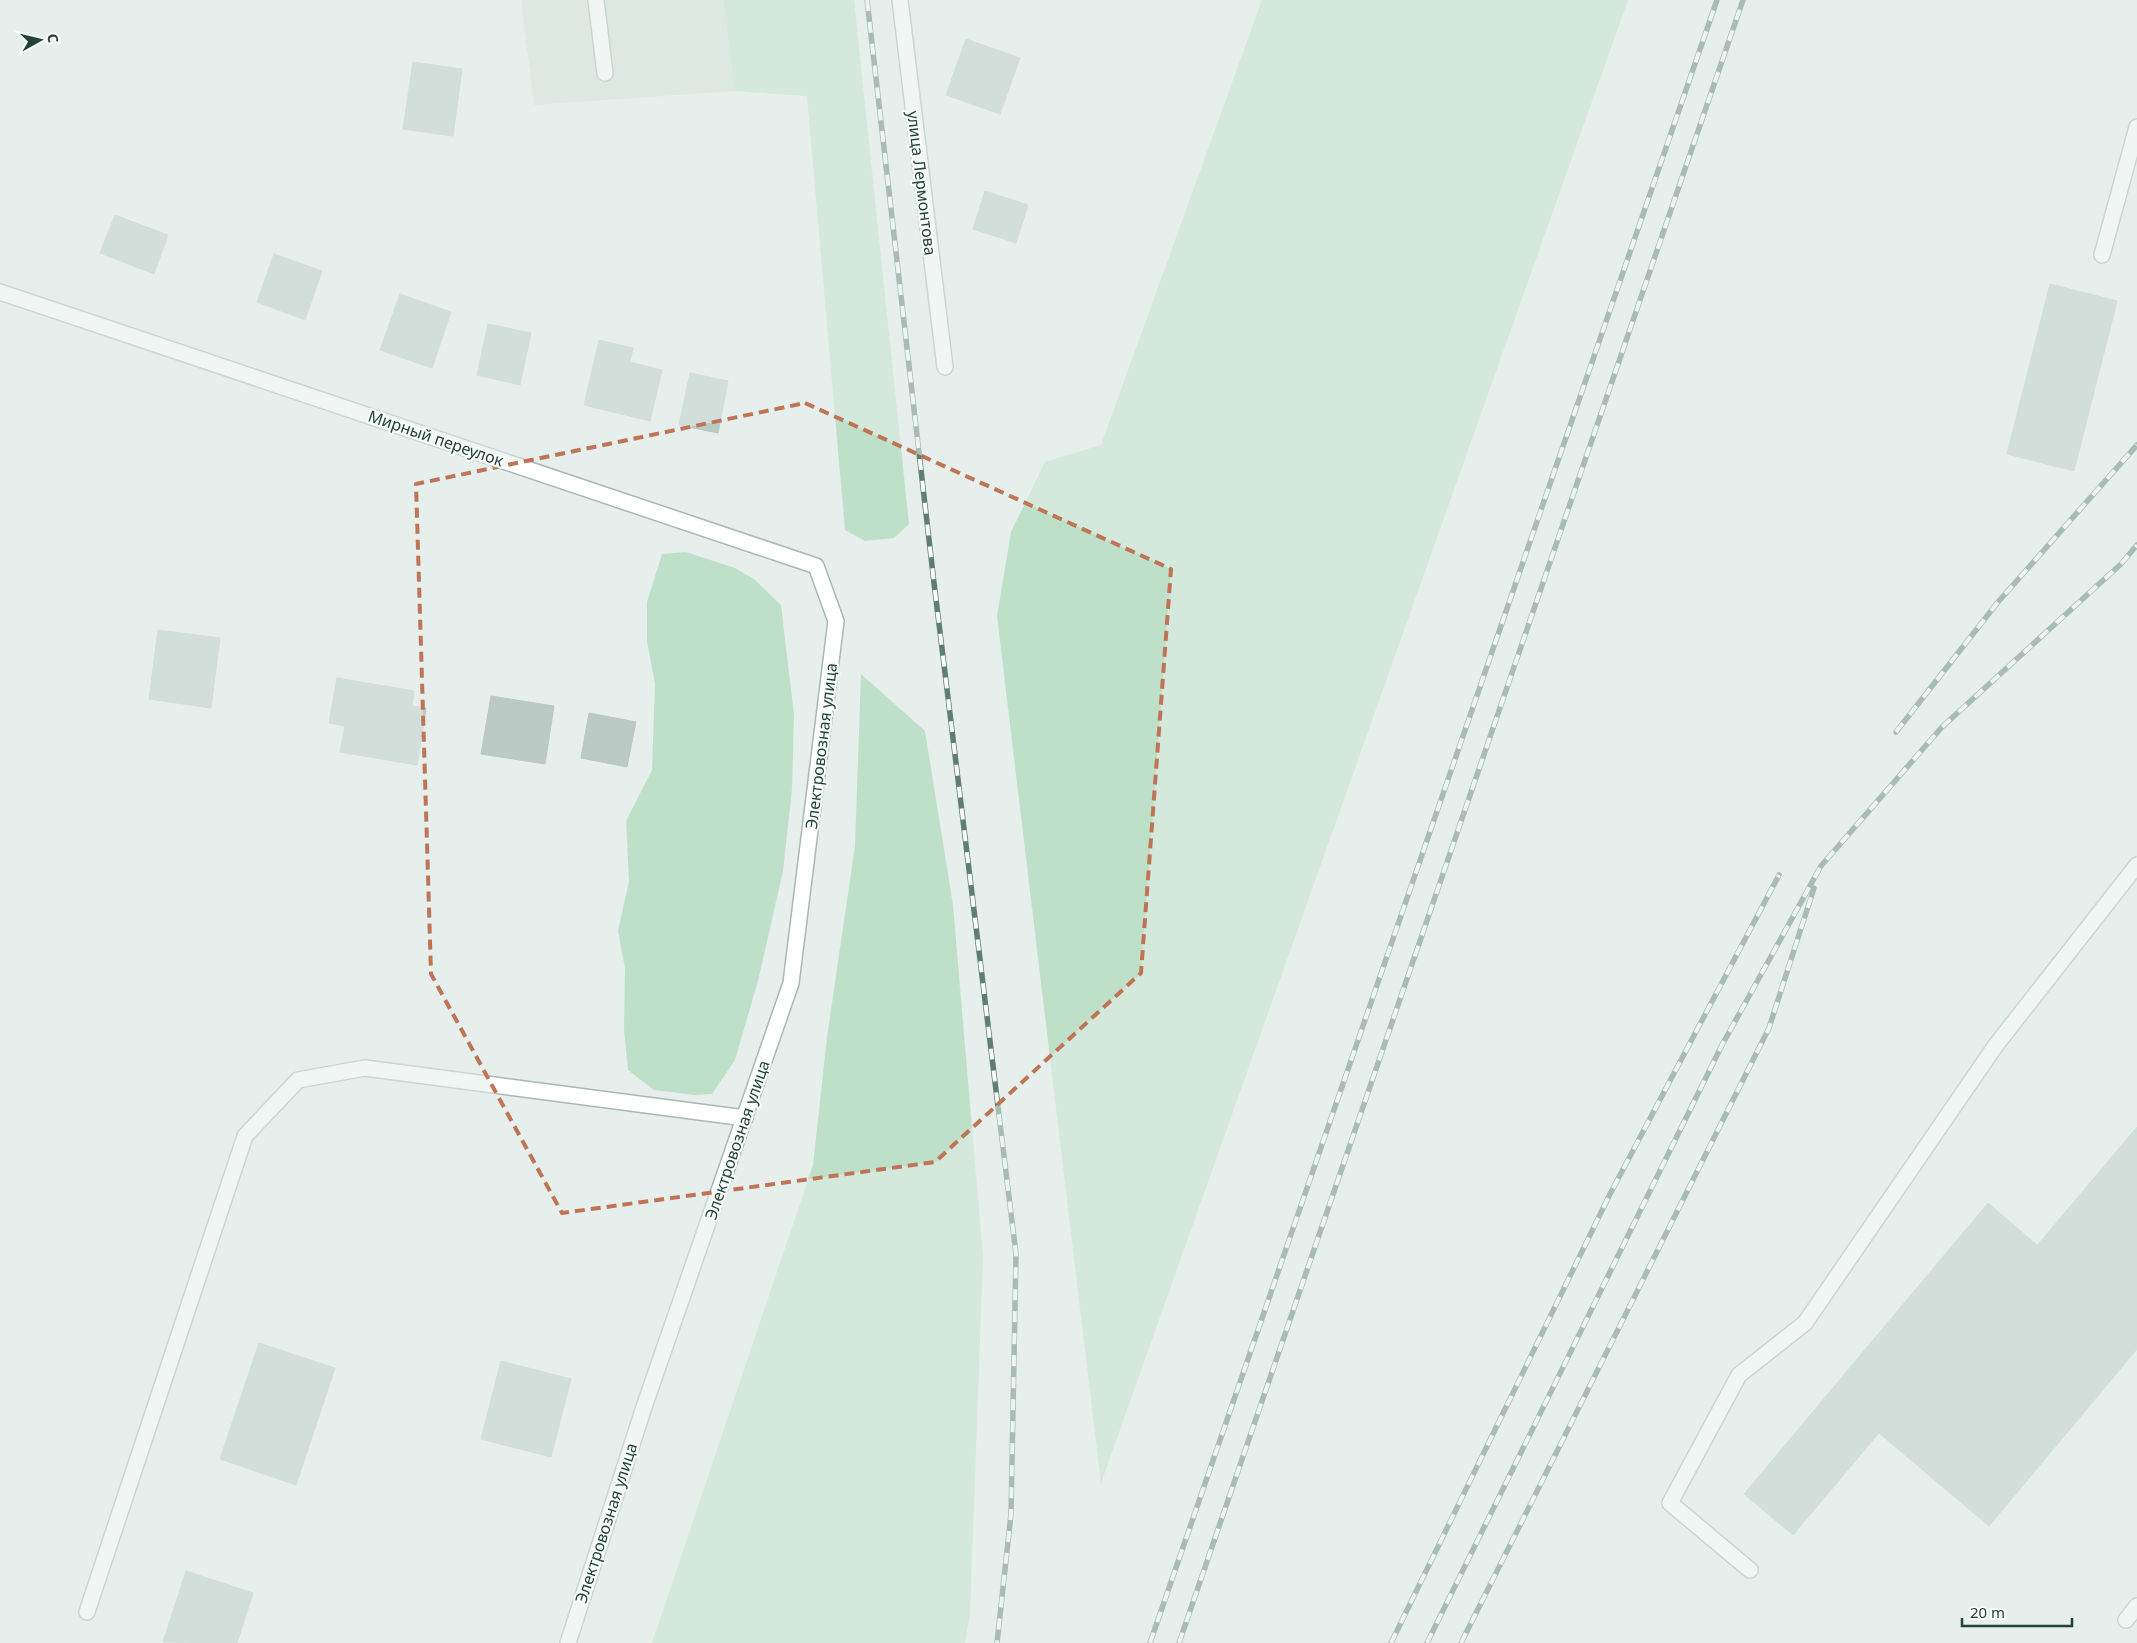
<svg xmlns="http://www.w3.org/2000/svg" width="2137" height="1643" viewBox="0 0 2137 1643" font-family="'Noto Sans',sans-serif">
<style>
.built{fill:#d4dfda}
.green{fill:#bfe0c8}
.building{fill:#bbcac4;stroke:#b8c9c2}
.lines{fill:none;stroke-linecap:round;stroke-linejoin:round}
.service-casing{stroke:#a8b8b2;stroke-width:18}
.minor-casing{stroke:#a8b8b2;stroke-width:18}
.tertiary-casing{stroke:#a8b8b2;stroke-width:18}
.service{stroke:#fff;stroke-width:15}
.minor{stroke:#fff;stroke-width:15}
.tertiary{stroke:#fff;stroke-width:15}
.rail-casing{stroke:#5f7d75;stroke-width:5.5}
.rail{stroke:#f7fbf9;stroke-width:4;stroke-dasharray:11;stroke-linecap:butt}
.marked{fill:none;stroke:#c07456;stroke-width:4;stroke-dasharray:10 6;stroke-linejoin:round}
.labels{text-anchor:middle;stroke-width:4.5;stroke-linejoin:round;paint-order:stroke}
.street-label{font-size:16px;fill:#24423a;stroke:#f7fbf9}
</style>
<rect width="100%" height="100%" fill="#e6efeb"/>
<polygon class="built" points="521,0 723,0 735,91 534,105"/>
<g class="green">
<polygon points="723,0 854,0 909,524 894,538 865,541 845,530 807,96 735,91"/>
<polygon points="1262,0 1628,0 1101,1483 997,616 1011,532 1045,462 1101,445"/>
<polygon points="686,552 735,568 754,579 781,605 794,715 792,789 783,871 758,981 735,1060 712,1094 694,1095 654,1090 628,1070 624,1030 625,968 618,931 629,881 626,821 652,770 655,684 647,641 647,602 662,554"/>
<polygon points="861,674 925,731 953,905 983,1257 970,1613 965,1643 652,1643 813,1165 827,1037 855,846"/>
</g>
<g class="building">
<polygon points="966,39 1020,58 1000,114 946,95"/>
<polygon points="413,62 462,69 453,136 403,129"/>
<polygon points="985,191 1028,205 1016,243 973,229"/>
<polygon points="115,215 168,235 154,274 100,253"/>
<polygon points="274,254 322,271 305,320 257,302"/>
<polygon points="2050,284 2117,301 2074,471 2007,454"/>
<polygon points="400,294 451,312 432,368 380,350"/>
<polygon points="488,324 531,333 520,385 477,375"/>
<polygon points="599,340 633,348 630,362 662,370 650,421 584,405"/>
<polygon points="690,373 728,381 718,433 679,425"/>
<polygon points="158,630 220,638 211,708 149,699"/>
<polygon points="337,678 414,691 412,706 426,708 417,765 340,752 345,726 329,723"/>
<polygon points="491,696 554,706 545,764 481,754"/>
<polygon points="589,713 636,722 627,767 581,758"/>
<polygon points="2137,1127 2137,1349 1989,1526 1879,1433"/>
<polygon points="1988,1203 2037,1245 1793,1535 1744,1494"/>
<polygon points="259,1343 335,1368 296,1485 220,1459"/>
<polygon points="501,1361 571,1379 551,1457 481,1439"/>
<polygon points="186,1571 253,1593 237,1643 163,1642"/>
</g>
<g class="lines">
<defs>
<g id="service">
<polyline points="596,0 605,73"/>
<polyline points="2102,255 2137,127"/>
<polyline points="1750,1570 1670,1503 1739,1375 1805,1323 1996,1045 2137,865"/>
<polyline points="87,1612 245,1136 298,1080 365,1068 745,1118"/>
<polyline points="2126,1620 2137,1606"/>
</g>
<polyline id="minor" points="900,0 945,367"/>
<polyline id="tertiary" points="0,292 816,566 836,621 791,983 644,1407 568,1643"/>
</defs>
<use href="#service" class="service-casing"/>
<use href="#minor" class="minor-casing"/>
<use href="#tertiary" class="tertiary-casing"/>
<use href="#service" class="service"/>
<use href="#minor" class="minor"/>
<use href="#tertiary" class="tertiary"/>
<defs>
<g id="rail">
<polyline points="867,0 934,583 1016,1254 1011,1514 997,1643"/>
<polyline points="1896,732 1998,602 2137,445"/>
<polyline points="1150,1643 1717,0"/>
<polyline points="1179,1643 1743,0"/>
<polyline points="1391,1643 1610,1194 1779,875"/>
<polyline points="1427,1643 1722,1045 1821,866 1942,727 2121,564 2137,545"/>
<polyline points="1461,1643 1769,1028 1814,888"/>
</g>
</defs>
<use href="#rail" class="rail-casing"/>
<use href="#rail" class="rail"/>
</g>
<path d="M0 0H2137V1643H0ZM805,403L1171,569L1141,973L935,1162L562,1213L431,974L416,484Z" fill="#e6efeb" fill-opacity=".55" fill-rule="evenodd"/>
<path class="marked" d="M805,403L1171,569L1141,973L935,1162L562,1213L431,974L416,484Z"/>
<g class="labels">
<g class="street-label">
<text transform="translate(922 183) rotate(83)" y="6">улица Лермонтова</text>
<text transform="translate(436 438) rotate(19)" y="6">Мирный переулок</text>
<text transform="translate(821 746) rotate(-83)" y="6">Электровозная улица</text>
<text transform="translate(737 1140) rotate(-71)" y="6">Электровозная улица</text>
<text transform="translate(606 1523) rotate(-72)" y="6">Электровозная улица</text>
</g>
</g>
<g transform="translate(40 40) rotate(82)" stroke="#f7fbf9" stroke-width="4" paint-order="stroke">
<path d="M0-4L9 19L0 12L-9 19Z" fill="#24423a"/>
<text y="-8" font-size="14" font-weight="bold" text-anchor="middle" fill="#24423a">С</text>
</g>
<path d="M1962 1618v8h110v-8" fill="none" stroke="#24423a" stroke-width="2.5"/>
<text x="1970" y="1618" font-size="15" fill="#24423a" stroke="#f7fbf9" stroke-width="4" paint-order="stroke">20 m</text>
</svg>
